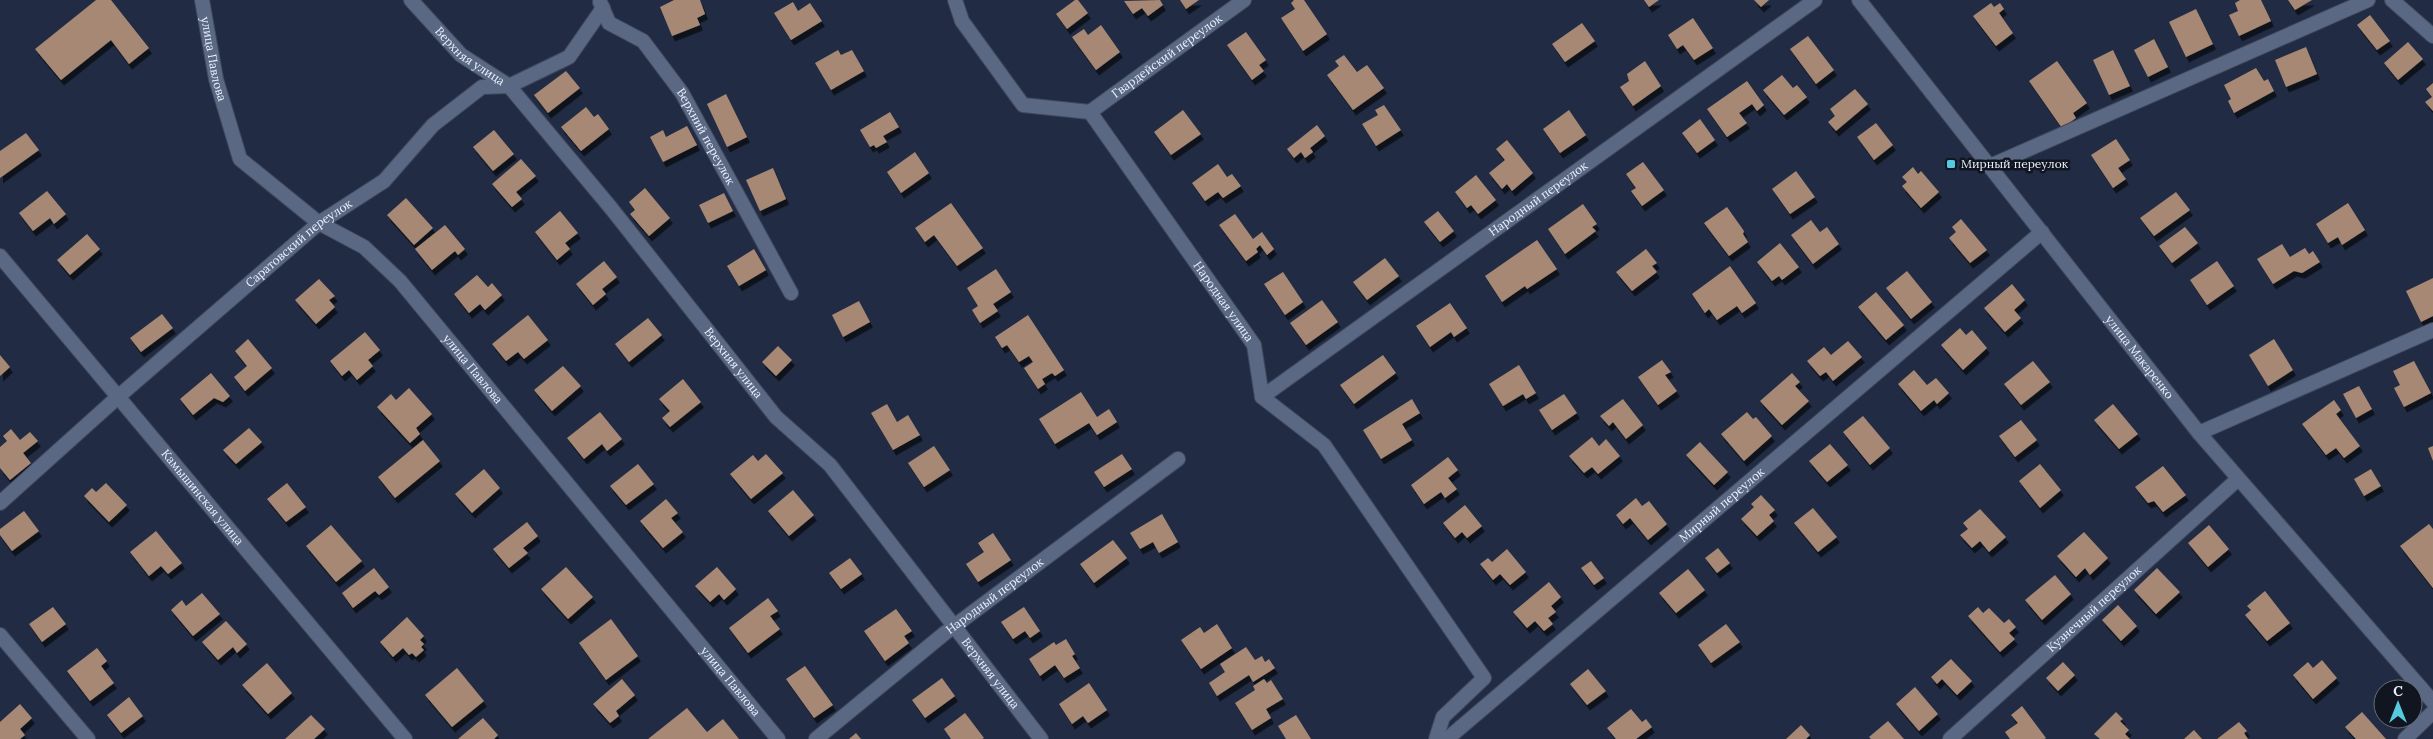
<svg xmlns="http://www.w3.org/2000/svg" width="2433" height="739" viewBox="0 0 2433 739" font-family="Lora,serif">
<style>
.building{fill:#a68874;filter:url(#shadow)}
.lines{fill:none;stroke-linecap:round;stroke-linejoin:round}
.minor-casing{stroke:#41495d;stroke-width:16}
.secondary-casing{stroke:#41495d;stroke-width:16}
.minor{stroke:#5b6884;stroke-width:14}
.secondary{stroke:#5b6884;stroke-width:14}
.poi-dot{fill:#55cadf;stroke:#101520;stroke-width:2}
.labels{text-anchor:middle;stroke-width:5;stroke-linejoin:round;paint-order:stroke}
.street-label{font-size:12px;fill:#eaf1fd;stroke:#101520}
.poi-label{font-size:12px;fill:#eaf1fd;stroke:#101520;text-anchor:start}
</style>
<defs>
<filter id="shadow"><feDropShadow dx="3" dy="5.5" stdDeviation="0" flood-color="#0009"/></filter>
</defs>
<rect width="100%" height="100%" fill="#212c44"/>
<g class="building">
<polygon points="96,0 111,0 149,48 129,64 111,40 61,80 35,49"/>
<polygon points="674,0 700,0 705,14 697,18 700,25 672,36 660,7"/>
<polygon points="1075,0 1078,0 1088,13 1067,29 1056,14"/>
<polygon points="1160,0 1163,5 1148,16 1142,8 1133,14 1124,1"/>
<polygon points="1180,0 1199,0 1186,9"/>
<polygon points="1294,0 1304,0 1327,34 1303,51 1281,18 1295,9 1291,3"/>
<polygon points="1644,0 1659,0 1649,7"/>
<polygon points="1754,0 1769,0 1761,7"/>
<polygon points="2240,0 2261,0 2271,21 2239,36 2229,15 2238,11 2235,3"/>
<polygon points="2288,0 2312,0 2295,10"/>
<polygon points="793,2 798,11 810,3 822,21 791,40 774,13"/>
<polygon points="1991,3 1994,7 2000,3 2004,9 1999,13 2013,33 1996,46 1973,16"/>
<polygon points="2196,9 2213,44 2186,57 2169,22"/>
<polygon points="2370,15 2390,41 2377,50 2357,25"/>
<polygon points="1693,18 1713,48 1694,60 1683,45 1677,49 1668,35"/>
<polygon points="1582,23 1595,41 1565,62 1552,44"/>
<polygon points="1101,25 1120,52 1096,70 1072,37 1084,29 1088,35"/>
<polygon points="1246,32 1266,60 1259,65 1264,71 1252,80 1227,45"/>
<polygon points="1808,36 1834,70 1816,84 1790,49"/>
<polygon points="2154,39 2168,67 2148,77 2134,50"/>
<polygon points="2408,42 2423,59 2398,80 2384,63"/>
<polygon points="2306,47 2317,74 2286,87 2275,60"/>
<polygon points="838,50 841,55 852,50 864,71 831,90 815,63"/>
<polygon points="2113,50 2130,86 2109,95 2093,60"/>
<polygon points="1344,55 1357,72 1367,65 1384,88 1353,110 1327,75 1339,66 1335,61"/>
<polygon points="1645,61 1661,86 1633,106 1620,87 1629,81 1627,74"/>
<polygon points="2057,61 2087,103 2073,113 2076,118 2062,128 2029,81"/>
<polygon points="2256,68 2264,81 2268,79 2274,91 2234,113 2228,101 2231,99 2224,85"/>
<polygon points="566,71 580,88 548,113 534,95"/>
<polygon points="1782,75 1793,88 1797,85 1807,97 1784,115 1763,90"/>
<polygon points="1747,81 1764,105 1757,111 1752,104 1739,113 1747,123 1727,137 1707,109"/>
<polygon points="2433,83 2433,111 2425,102 2432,97 2426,89"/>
<polygon points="1855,89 1868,104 1836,131 1828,122 1835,116 1830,109"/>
<polygon points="726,94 747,137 727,147 707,104"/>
<polygon points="1384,105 1401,130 1376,146 1362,124 1378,115 1375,110"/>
<polygon points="586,107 594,117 598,114 609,129 581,151 561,127"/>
<polygon points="1183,110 1201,134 1171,155 1154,132"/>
<polygon points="1569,110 1586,135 1560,153 1543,129"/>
<polygon points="890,112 899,127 883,136 887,142 876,148 874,145 870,147 860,130"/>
<polygon points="1700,119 1715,140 1697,153 1682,133"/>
<polygon points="1876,123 1893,145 1874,160 1857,137"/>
<polygon points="1317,125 1325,136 1310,148 1313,152 1305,158 1301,152 1294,158 1287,149"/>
<polygon points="687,126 697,145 663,162 650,137 663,130 666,137"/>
<polygon points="494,130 514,154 493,171 473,147"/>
<polygon points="26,133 39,150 0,178 0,151"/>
<polygon points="2116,139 2130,160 2118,168 2126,179 2113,188 2091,155"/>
<polygon points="1507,140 1533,173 1512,191 1507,184 1502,189 1489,173 1505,160 1496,149"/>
<polygon points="915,152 929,173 901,193 887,172"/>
<polygon points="521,159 536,176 516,192 522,199 512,207 492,184"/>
<polygon points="1643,162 1664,190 1642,206 1631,191 1636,188 1626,174"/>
<polygon points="1218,164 1227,177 1232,174 1241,186 1223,198 1218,192 1205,201 1192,183"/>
<polygon points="1913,167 1918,174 1921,171 1939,192 1921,208 1902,186 1907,182 1902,177"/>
<polygon points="773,168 786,199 760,211 746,180"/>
<polygon points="1796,171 1815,197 1790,214 1772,189"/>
<polygon points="1476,175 1496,200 1478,214 1471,205 1467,208 1455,192"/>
<polygon points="645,188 670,218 649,236 630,214 635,210 629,202"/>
<polygon points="47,191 66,214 54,224 50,218 33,231 19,213"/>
<polygon points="2176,192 2190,210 2154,236 2140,218"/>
<polygon points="724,193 733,211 708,223 699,205"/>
<polygon points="406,198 433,228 414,245 387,215"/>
<polygon points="951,203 983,248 957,266 934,235 925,242 915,228"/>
<polygon points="2348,203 2365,230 2342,245 2338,237 2328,243 2316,224"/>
<polygon points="1583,204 1597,224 1592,227 1596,231 1565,254 1548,229"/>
<polygon points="1727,207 1744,231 1743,234 1748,242 1729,256 1704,223"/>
<polygon points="560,211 578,233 565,243 570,249 557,260 535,232"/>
<polygon points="1438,211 1454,231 1440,242 1424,222"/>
<polygon points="1235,214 1253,239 1262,232 1274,249 1267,255 1260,245 1256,249 1258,252 1246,261 1219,225"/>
<polygon points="1961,219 1987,250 1970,263 1949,238 1956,232 1952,227"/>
<polygon points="1811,220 1820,232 1827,227 1839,244 1813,264 1791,235"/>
<polygon points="445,225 465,249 458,255 455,251 432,270 415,249"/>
<polygon points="2185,227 2198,243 2172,263 2159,246"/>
<polygon points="87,234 100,249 70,275 57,260"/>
<polygon points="1537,240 1557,269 1527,289 1525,286 1502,302 1485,276"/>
<polygon points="1780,243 1799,267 1782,280 1779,276 1772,281 1757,262"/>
<polygon points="2282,244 2290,257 2305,248 2309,254 2313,251 2320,262 2302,273 2294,271 2273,284 2257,259"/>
<polygon points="754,249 766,270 739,286 727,266"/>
<polygon points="1646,249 1657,263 1652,266 1657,272 1632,291 1616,272"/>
<polygon points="1385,258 1399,276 1367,300 1353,282"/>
<polygon points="604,261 617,277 602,289 606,294 593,305 576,284"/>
<polygon points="2217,261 2234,286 2207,305 2190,280"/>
<polygon points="1730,266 1756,303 1742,313 1737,306 1717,320 1709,309 1705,313 1692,294"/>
<polygon points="996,269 1011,292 993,304 998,311 980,323 972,310 978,306 967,288"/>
<polygon points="1907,271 1932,302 1911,319 1886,288"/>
<polygon points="1283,272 1303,302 1285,315 1264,284"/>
<polygon points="477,275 488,287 492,283 502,295 485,310 480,304 469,313 454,294"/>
<polygon points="2433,278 2433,316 2421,322 2406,291"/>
<polygon points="319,279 335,296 329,300 335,307 316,324 295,300"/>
<polygon points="2012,284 2025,300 2014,310 2021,318 2005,332 1984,308"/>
<polygon points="1876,292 1904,325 1886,340 1858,307"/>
<polygon points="1322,300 1338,322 1306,345 1290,323"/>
<polygon points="859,301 870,322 843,337 832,315"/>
<polygon points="1450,303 1467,328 1454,337 1451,332 1430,347 1416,326"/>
<polygon points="162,314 173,328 141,352 130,338"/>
<polygon points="528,315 548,340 524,359 518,352 506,361 492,344"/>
<polygon points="1028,315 1064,370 1055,376 1052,373 1042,379 1045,384 1038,389 1024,368 1033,362 1029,356 1019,362 1007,345 1002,348 995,337"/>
<polygon points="648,318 662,335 629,362 615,344"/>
<polygon points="1960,328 1966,335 1972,330 1987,348 1963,370 1941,345"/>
<polygon points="365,332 380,350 368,360 373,366 357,380 349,370 342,376 330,361"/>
<polygon points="248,339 272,368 245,391 234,377 247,366 235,351"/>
<polygon points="2274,339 2293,370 2268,386 2249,355"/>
<polygon points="1848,341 1862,357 1833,381 1826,372 1820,376 1807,361 1824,347 1831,355"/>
<polygon points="778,346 792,360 776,376 762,362"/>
<polygon points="0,355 10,367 0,376"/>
<polygon points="1383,355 1396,373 1354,404 1340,385"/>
<polygon points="1662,360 1671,372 1665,375 1677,391 1658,405 1638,377"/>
<polygon points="2033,361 2050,382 2021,405 2004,384"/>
<polygon points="2414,361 2431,393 2404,407 2394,388 2400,385 2393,371"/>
<polygon points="1519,365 1536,393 1526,399 1523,394 1503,406 1489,384"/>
<polygon points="563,366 581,386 552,411 534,390"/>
<polygon points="1914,370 1927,385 1936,378 1949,393 1937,404 1934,400 1921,411 1898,384"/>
<polygon points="211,373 230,396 223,402 214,398 193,415 180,399"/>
<polygon points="1792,373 1800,382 1795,386 1809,401 1782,425 1760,401"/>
<polygon points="683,379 701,402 670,427 662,418 670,411 659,399"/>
<polygon points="2359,386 2372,409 2356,418 2343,394"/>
<polygon points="409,388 432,414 416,428 420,434 410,443 377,407 391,394 396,400"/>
<polygon points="1081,392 1097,417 1109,409 1117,422 1097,435 1089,423 1055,444 1039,419"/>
<polygon points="1564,394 1577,413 1552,430 1539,410"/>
<polygon points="1412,399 1420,413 1402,424 1412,440 1381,459 1363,430"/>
<polygon points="1623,399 1643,425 1626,439 1613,422 1609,426 1600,416"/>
<polygon points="2334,400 2341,410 2336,414 2360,446 2344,458 2336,448 2326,455 2302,424"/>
<polygon points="887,404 897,422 908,415 920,435 893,450 871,413"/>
<polygon points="2113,404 2138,434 2119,449 2094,420"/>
<polygon points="600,412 622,439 607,451 602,444 584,459 567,438"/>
<polygon points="1747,412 1753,419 1756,417 1772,436 1744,461 1721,434"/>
<polygon points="1863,416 1890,448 1870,465 1843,432"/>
<polygon points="2021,420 2037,440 2015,457 1999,436"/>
<polygon points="249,428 262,442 236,464 223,450"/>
<polygon points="11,429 20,440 30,432 38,441 23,453 31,463 10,480 0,468 0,447 7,441 3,436"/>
<polygon points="1592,437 1599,446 1606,439 1620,456 1598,474 1592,467 1584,473 1569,456"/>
<polygon points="423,440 440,461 395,498 378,477"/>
<polygon points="1700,442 1728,472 1714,485 1686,455"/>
<polygon points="1830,444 1848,465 1827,482 1809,461"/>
<polygon points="934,446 950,470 924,487 908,463"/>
<polygon points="2433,446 2433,461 2428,448"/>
<polygon points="766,454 783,473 751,499 730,474 753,455 758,461"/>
<polygon points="1122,454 1132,469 1104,487 1094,472"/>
<polygon points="1448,457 1458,470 1448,478 1457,489 1445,498 1441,492 1424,504 1411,485"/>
<polygon points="638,464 654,484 626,505 610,486"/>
<polygon points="2040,464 2061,490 2040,508 2019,481"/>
<polygon points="2163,466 2186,495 2163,512 2154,501 2148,503 2135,487"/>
<polygon points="484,469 500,488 472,513 455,494"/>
<polygon points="2371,469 2381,486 2364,496 2354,479"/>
<polygon points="106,483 127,505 109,522 84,496 92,488 96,492"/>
<polygon points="287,483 306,507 286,522 267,499"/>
<polygon points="793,490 814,515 789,536 768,511"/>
<polygon points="1761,495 1775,510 1769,515 1774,521 1757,536 1741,519 1754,507 1751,504"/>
<polygon points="1636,498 1642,506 1649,501 1667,524 1648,540 1630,518 1623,524 1616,515"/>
<polygon points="666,499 678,513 671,518 683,532 663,548 640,521"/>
<polygon points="1465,505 1482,526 1467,538 1462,532 1455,538 1443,523"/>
<polygon points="1813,508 1837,537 1818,552 1794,523"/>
<polygon points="1980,509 2006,537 1989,552 1980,541 1972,548 1960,535 1968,529 1963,523"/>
<polygon points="24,511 39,531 12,551 0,535 0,529"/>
<polygon points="1162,514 1178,542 1159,553 1153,542 1140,549 1130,533"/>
<polygon points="527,522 538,536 523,548 528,553 509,568 493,549"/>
<polygon points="2429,524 2433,529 2433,588 2400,546"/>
<polygon points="331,525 362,561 336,582 306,546"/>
<polygon points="2209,525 2229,549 2208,567 2188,543"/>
<polygon points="156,531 182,563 168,574 161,566 149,576 130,552"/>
<polygon points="2084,532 2108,558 2090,575 2085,568 2076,577 2057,556"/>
<polygon points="993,533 1011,560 978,582 966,564 984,552 978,543"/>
<polygon points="1113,540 1127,558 1094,583 1080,564"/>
<polygon points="1718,548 1730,563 1717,573 1705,558"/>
<polygon points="1507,549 1526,572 1510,585 1500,574 1493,580 1480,564 1488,558 1492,562"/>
<polygon points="850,558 862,574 841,589 829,573"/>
<polygon points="1591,561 1604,578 1594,585 1581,568"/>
<polygon points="566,567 593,597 568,619 541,589"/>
<polygon points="717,567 736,589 724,600 719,594 710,602 695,586"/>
<polygon points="374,568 389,587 379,595 375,591 353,608 342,593"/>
<polygon points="2157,568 2180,592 2156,614 2134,590"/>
<polygon points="1688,569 1705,590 1676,613 1659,593"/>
<polygon points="2055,575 2071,594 2042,620 2025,600"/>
<polygon points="1549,582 1561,597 1551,606 1556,612 1548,618 1553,624 1544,631 1535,621 1527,628 1513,612"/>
<polygon points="2265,591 2290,623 2267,641 2245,615 2251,610 2247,606"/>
<polygon points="202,593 220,614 193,636 171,610 182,600 186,606"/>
<polygon points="768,598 778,611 770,616 780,629 748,653 729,628"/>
<polygon points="2118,605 2137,626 2121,641 2102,620"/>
<polygon points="53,607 66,624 42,642 29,624"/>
<polygon points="1024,607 1040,631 1030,638 1025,631 1013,639 1001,622"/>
<polygon points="1978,607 1983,613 1989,608 2004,623 2009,619 2016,627 2009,633 2015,639 2000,652 1968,616"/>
<polygon points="896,609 912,631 904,636 909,643 885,661 864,631"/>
<polygon points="407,617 424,636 420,640 424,644 421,647 424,650 416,657 412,653 409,655 403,648 393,657 380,642"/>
<polygon points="611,619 638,656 606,680 579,643"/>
<polygon points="226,621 247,644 237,653 233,647 218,660 202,642"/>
<polygon points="1217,624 1232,648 1201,669 1181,640 1200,627 1204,633"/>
<polygon points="1726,624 1740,642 1711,663 1698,645"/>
<polygon points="1066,639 1075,654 1072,656 1080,668 1064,678 1055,665 1040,676 1029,659 1054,642 1056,645"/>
<polygon points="1246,647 1255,660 1262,656 1265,662 1269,659 1275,668 1253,682 1249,675 1217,696 1209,683 1225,672 1220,664"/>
<polygon points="97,648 107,661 101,666 114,683 90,701 67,671"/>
<polygon points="1951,659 1972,681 1957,695 1942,679 1937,684 1931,677"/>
<polygon points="2322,660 2337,678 2313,699 2293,675 2308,662 2313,668"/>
<polygon points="2063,662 2075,675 2058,691 2046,678"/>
<polygon points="267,663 292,693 268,714 242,685"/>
<polygon points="805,666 833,705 814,718 786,679"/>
<polygon points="457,668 484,701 452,727 425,695"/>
<polygon points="1588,669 1606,691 1587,705 1570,684"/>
<polygon points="942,678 955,696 925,718 912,700"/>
<polygon points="622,679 635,695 616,711 619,716 610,723 593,704"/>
<polygon points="1264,679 1267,683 1271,680 1283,699 1266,709 1271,718 1252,730 1235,703 1255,690 1253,686"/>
<polygon points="1089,683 1107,710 1088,723 1083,716 1072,724 1059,704"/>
<polygon points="1915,687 1938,714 1919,731 1896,704"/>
<polygon points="129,697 143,716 121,733 107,715"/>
<polygon points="20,704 32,718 20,729 25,735 20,739 0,739 0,722"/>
<polygon points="2022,706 2046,738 2044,739 2010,739 2005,732 2018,723 2011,715"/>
<polygon points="687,708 707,732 723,719 739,739 648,739"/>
<polygon points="1631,709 1642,722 1646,719 1652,727 1636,739 1616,739 1607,728"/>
<polygon points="2116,712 2123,719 2120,721 2129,730 2125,734 2130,739 2100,739 2094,734"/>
<polygon points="2362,712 2386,739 2356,739 2345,727"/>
<polygon points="965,713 984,738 982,739 951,739 944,729"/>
<polygon points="311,715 325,729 314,739 285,739"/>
<polygon points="1296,715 1311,739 1286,739 1278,726"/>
<polygon points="483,718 498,735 494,739 458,739"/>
<polygon points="1888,721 1904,739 1871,739 1869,737"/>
<polygon points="2239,722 2247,731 2244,733 2248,739 2217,739"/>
<polygon points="1801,725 1810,735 1806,739 1786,739"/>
<polygon points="2194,730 2202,739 2184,739"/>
<polygon points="856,733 861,739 849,739"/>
</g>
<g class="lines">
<defs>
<g id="minor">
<path id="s1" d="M202,0L216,79L240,159L319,223L364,247L400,281L778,739"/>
<path id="s2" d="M411,0L461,55L509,86L611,208L776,417L830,465L1041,739"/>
<path id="s3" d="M955,0L962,21L1023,105L1090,112L1254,345L1262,397L1324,445L1484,678L1443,717L1436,739"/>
<polyline points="2392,0 2433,36"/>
<path id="s4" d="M600,2L609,23L643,41L682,93L791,293"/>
<path id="s5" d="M1090,112L1244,0"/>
<polyline points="1990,166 2368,0"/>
<path id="s6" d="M0,256L405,739"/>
<path id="s7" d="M1262,397L1815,0"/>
<polyline points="2199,433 2433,330"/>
<path id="s8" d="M0,503L119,396L319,223L384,181L433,125L482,87L509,86L569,57L603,8"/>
<polyline points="0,635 88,739"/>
<path id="s9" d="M816,739L945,633L1178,459"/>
<path id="s10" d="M1447,739L2042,232"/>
<path id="s11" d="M1950,739L2238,479"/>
<polyline points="2405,739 2433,712"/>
</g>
<g id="secondary">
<path id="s12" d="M1859,0L2199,433L2433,702"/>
</g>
</defs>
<use href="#minor" class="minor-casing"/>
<use href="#secondary" class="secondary-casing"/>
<use href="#minor" class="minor"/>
<use href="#secondary" class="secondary"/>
</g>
<rect class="poi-dot" x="1946" y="159" width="10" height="10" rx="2.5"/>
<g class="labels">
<g class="street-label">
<text dy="4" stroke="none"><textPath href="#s2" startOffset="82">Верхняя улица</textPath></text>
<text dy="4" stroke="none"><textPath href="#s5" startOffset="95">Гвардейский переулок</textPath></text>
<text dy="4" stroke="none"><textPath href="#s1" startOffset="60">улица Павлова</textPath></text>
<text dy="4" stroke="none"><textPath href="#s4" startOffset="176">Верхний переулок</textPath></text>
<text dy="4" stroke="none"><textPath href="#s7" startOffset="340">Народный переулок</textPath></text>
<text dy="4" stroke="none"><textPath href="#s8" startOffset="396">Саратовский переулок</textPath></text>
<text dy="4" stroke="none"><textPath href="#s3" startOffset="425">Народная улица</textPath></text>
<text dy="4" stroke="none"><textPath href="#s12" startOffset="454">улица Макаренко</textPath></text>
<text dy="4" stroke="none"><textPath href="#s2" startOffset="488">Верхняя улица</textPath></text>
<text dy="4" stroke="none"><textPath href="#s1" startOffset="480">улица Павлова</textPath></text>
<text dy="4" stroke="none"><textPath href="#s6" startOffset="315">Камышинская улица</textPath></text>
<text dy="4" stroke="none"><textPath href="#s10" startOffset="361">Мирный переулок</textPath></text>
<text dy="4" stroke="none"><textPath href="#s9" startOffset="229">Народный переулок</textPath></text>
<text dy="4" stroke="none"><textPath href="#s11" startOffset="194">Кузнечный переулок</textPath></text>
<text dy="4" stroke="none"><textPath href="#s2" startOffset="892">Верхняя улица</textPath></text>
<text dy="4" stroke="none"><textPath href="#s1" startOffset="885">улица Павлова</textPath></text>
</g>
<g class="poi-label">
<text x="1961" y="168">Мирный переулок</text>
</g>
</g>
<g transform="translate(2398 704)"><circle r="24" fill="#101520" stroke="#676d78"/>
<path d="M0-4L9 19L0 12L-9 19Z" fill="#55cadf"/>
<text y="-8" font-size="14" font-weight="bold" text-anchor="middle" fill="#eaf1fd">С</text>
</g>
</svg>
